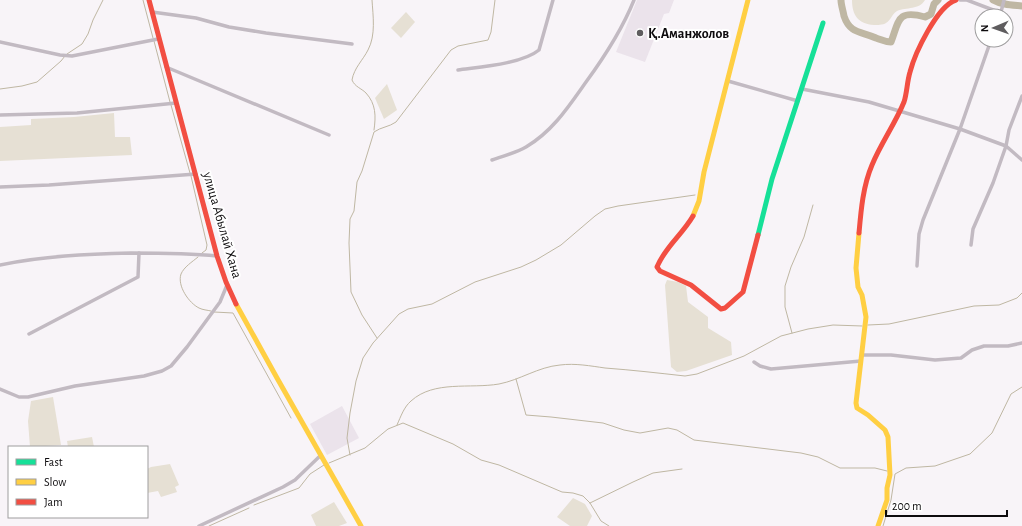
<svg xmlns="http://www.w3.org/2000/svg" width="1022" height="526" viewBox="0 0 1022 526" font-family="'Alegreya Sans',sans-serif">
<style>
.built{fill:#ebe3eb}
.green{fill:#e6e0d4}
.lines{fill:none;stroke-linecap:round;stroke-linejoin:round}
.stream{stroke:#bfb7a3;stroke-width:1}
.river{stroke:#bfb7a3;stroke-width:7}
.street{stroke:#c2bac2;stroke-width:3.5}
.fast{stroke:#16e098;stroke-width:5}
.slow{stroke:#ffcf43;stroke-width:5}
.jam{stroke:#f24e42;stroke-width:5}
.poi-dot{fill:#5f5d5f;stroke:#fff;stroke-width:1.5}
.labels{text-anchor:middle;stroke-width:4;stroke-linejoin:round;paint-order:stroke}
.poi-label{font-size:14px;font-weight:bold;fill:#0d0b0d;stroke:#fff;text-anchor:start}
.street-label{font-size:14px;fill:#0d0b0d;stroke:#fff}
</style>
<rect width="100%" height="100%" fill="#f8f4f8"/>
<g class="built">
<polygon points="637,0 674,0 669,13 664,14 645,62 616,52"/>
<polygon points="342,406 359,438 327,455 310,424"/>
</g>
<g class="green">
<path d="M852,0H925C919,10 907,7 897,11C892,14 891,20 886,23C883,25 877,25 874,25C858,24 852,15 852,0Z"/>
<polygon points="406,12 415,22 401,38 391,28"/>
<polygon points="387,84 397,110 384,119 375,98"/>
<polygon points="114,113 115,137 130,137 132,155 0,161 0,127 31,125 31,119 74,117"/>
<polygon points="667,280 678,282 686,286 688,302 708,317 708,328 731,342 732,355 686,371 677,372 671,367 665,285"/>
<polygon points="53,397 61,445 30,447 28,421 31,401"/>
<polygon points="92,437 94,447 68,447 67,441"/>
<polygon points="170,464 179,485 175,487 177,492 161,497 158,491 147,493 147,469 151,467"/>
<polygon points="573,498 585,504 592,516 587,526 570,526 557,517"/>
<polygon points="334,502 347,523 339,526 316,526 311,515"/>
</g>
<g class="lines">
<g class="stream">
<polyline points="143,0 153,38"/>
<path d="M372,0C373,16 376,35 368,50C363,60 354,68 352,80C355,87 361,88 366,93C376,104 376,116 374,130"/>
<polyline points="154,41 170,102"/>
<polyline points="67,54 82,44 88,34 93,20 103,0"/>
<polyline points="0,89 22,86 37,82 61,61 65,56"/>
<polyline points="171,105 190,173"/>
<polyline points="191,176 207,245 206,250 202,253"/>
<path d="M198,257C192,262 184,267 181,274C177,286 189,303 199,308C203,310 207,310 211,311"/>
<polyline points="214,312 233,313 291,418"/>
<polyline points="868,325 889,324 974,306 999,305 1017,298 1022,293"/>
<polyline points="792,333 785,307 785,286 791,267 804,237 813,205"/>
<path d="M377,338L362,315L351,292L349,243L350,219L354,211L357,182L362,171L374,132C381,127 389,127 396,122L451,50L458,46L488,40L491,32L495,0"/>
<polyline points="516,379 526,415 551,417 603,423 624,430 640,433 668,428 677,430 694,440 801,453 818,457 840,468 875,468 887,471"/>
<path d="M397,425C401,416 404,407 411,401C434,380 470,389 499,384C520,380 538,367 560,365C575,363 591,366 605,368C632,370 658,373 685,376L697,374L744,356L781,336L808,329L833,325L862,326"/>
<polyline points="350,455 347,438 350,413 356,381 363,358 373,343 399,314 408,309 432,304 475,282 521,267 536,260 561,245 595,216 605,209 618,206 695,195"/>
<polyline points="329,463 365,448 388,429 403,423 453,444 481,460 499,465 562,492 573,493 583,496 590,503 601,521 609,526"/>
<polyline points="590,503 633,482 653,473 682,469"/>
<polyline points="254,505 299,488 310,474 324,465"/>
<polyline points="209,526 249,508"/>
<polyline points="883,526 891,500 895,474 906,468 935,466 970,454 992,433 1011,394 1022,387"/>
</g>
<g class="river">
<path d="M841,0C841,5 843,10 844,16C850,34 861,31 876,38C882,40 885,42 891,42C899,21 897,9 925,17L931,14L934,4L938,0"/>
<path d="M993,0C1002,5 1011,5 1022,6"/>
</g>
<g class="street">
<polyline points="960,0 967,0 1001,13"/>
<polyline points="152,12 196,18 229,27 266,33 352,44"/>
<polyline points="1000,16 1004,0"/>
<polyline points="0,42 60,55 72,56 158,39"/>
<polyline points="166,67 329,135"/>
<path d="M458,70C479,67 522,64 539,50L553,0"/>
<polyline points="728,81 798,101"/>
<polyline points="802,89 869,102 960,129 1006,146 1022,160"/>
<polyline points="0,115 77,113 176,103"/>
<path d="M492,160C503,156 516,153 526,147C553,131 569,106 586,82C605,56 622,30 634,0"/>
<polyline points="0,187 49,185 196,174"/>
<polyline points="971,245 973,229 993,183 1006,146 1009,130 1022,96"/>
<path d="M0,265C43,256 87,254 131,253C160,253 188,253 217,256"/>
<polyline points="917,266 919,234 923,220 960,129 991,40"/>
<polyline points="29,334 138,277 139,253"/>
<polyline points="862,355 891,355 935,360 961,358 972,350 984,346 1008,346 1022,343"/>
<polyline points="754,362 760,366 771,369 861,361"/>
<polyline points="0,389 19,397 28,397 75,386 144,376 162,371 171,366 187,347 220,302 227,285"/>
<polyline points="199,526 283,487 295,480 321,455"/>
</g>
<polyline class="fast" points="758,235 772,179 823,23"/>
<g class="slow">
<polyline points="693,216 699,201 704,172 748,0"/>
<polyline points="859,233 856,268 858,287 862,295 866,317 856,403 857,408 868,415 885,430 888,437 890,475 887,488 887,500 878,526"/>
<polyline points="236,304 277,378 361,526"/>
</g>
<g class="jam">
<polyline points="149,0 217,256 226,282 236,304"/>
<path d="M693,216C682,235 665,247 657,267L660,271L691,285L721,309L725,308L743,292L758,235"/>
<path d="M859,233C861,210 863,186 872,165C881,143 895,124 904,102C907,93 907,82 910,72C915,53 937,6 956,0"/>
</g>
</g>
<circle class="poi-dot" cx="640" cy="33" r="4"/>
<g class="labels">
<g class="poi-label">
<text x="648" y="38">Қ.Аманжолов</text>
</g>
<g class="street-label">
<text transform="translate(223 225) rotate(74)" y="5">улица Абылай Хана</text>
</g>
</g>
<rect x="8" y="446" width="140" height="72" fill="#ffffff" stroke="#9e9d9e"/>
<rect x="16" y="459" width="20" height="6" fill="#16e098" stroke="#9e9d9e"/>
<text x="44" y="466" font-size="12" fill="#0d0b0d">Fast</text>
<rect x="16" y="479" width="20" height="6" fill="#ffcf43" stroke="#9e9d9e"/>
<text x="44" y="486" font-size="12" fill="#0d0b0d">Slow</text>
<rect x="16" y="499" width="20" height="6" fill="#f24e42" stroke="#9e9d9e"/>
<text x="44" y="506" font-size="12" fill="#0d0b0d">Jam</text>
<g transform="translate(994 28) rotate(268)"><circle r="19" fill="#ffffff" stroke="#9e9d9e"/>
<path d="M0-3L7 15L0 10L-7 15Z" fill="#5f5d5f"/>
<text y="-6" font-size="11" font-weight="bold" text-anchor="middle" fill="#0d0b0d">N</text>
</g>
<path d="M886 510v6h121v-6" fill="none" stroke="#0d0b0d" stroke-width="2"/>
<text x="892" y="510" font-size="12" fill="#0d0b0d" stroke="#ffffff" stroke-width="3" paint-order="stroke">200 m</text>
</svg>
